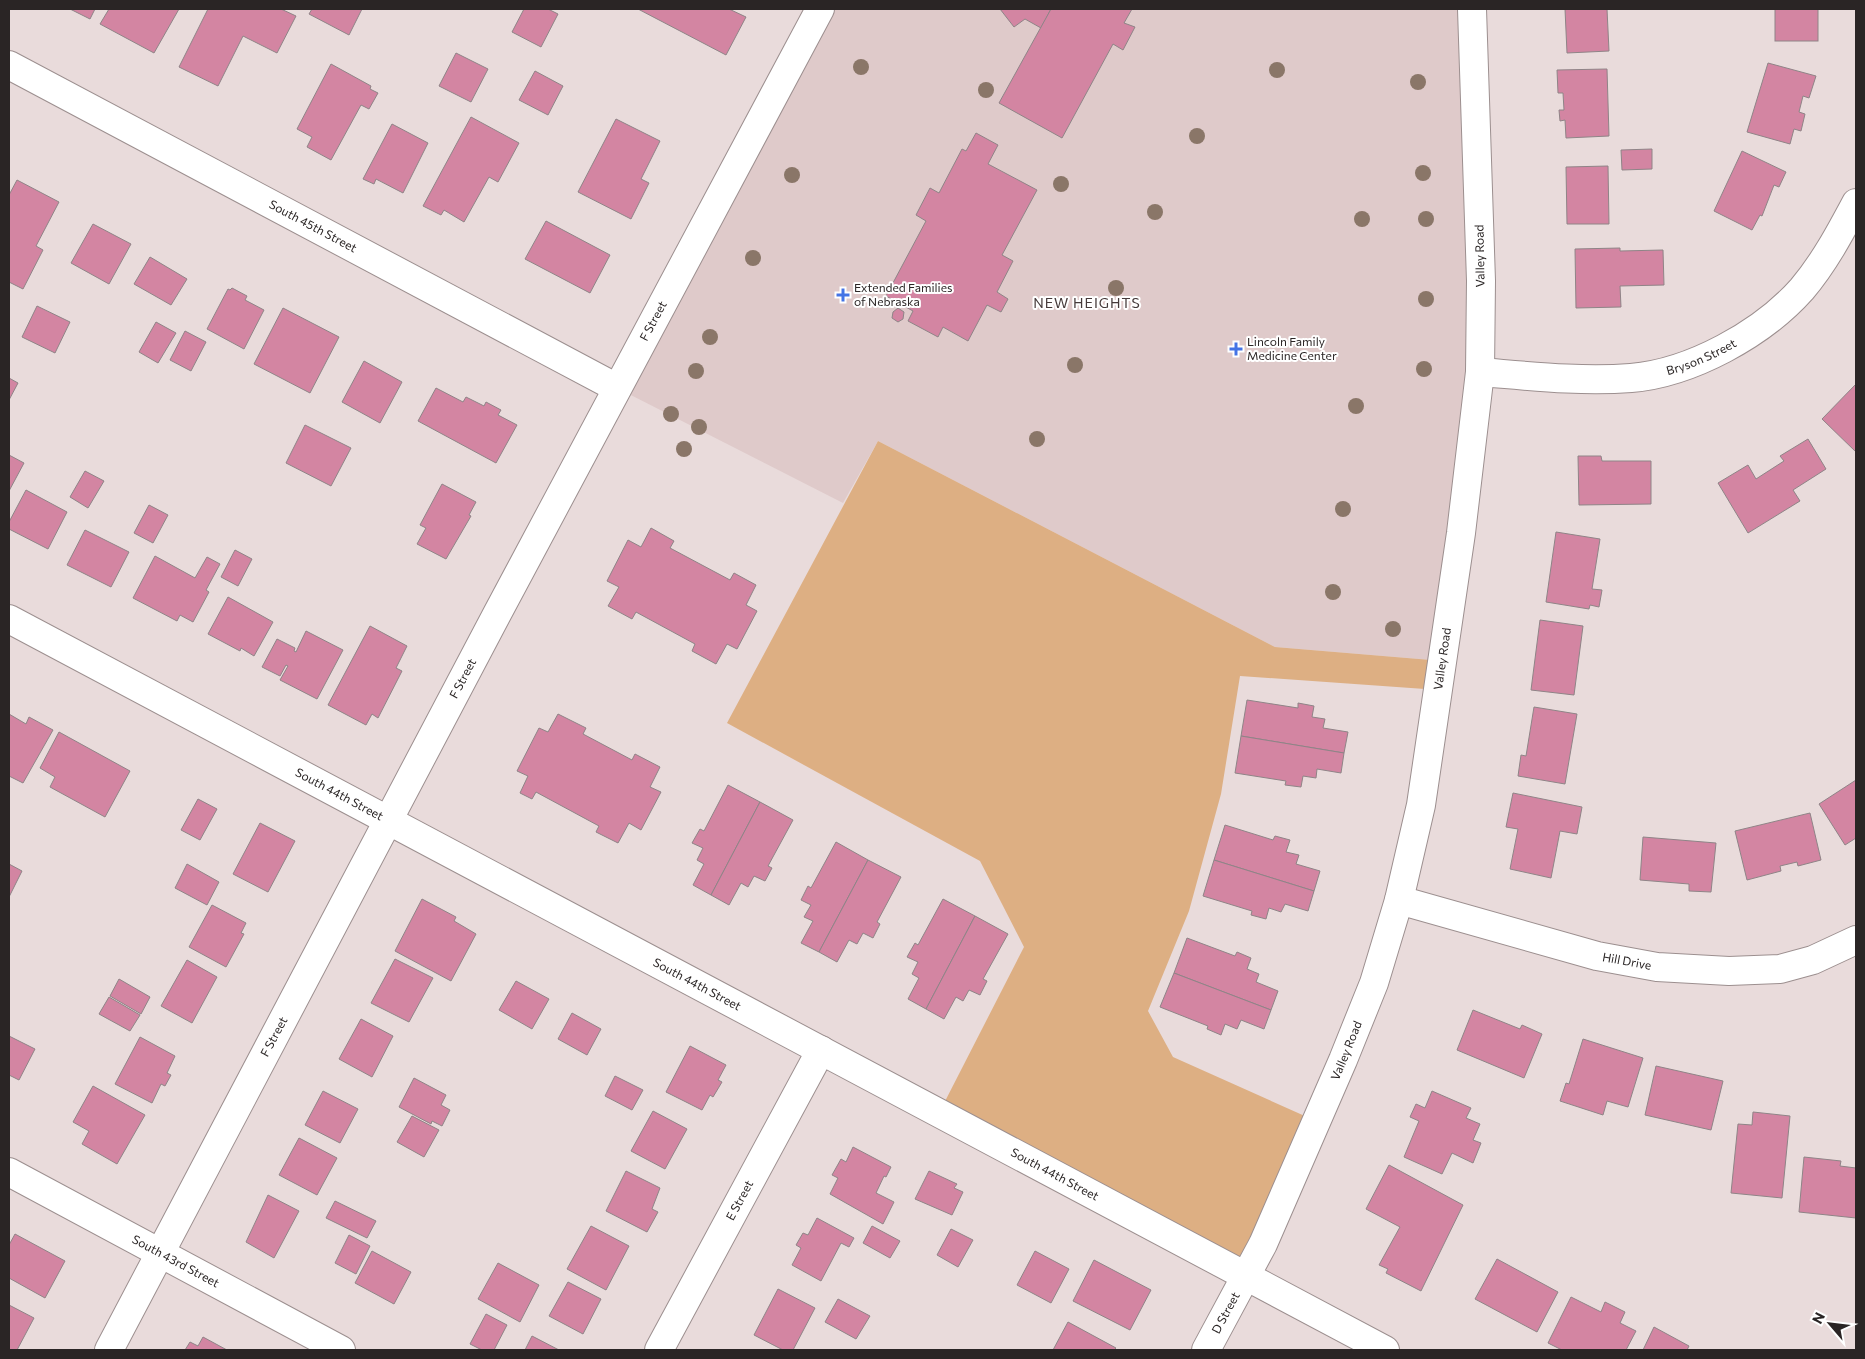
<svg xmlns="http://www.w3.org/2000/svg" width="1865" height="1359" viewBox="0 0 1865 1359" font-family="Commissioner,sans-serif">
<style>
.built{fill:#dfcaca}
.green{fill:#ddaf83}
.building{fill:#d385a2;stroke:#8f8487}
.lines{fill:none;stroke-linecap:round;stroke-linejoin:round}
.minor-casing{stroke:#9c8f8f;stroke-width:30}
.minor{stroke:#fff;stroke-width:28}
.tree{fill:#8a7668}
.poi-dot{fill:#4474e5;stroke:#fff;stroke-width:2}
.labels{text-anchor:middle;stroke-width:4;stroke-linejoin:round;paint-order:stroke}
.street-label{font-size:12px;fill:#2a2525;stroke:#fff}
.poi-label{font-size:12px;fill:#2a2525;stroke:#fff;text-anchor:start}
.neighbourhood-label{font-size:14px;letter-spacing:1px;fill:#453a3a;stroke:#fff}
</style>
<rect width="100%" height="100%" fill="#e9dbdb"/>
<polygon class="built" points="820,9 1472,9 1481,281 1443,661 1275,647 878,441 843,503 617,388"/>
<polygon class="green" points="878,441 1275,647 1443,661 1439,690 1240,676 1221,794 1189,911 1148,1011 1173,1057 1316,1121 1246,1276 939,1113 1024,947 980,861 727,723"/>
<g class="building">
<polygon points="70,9 95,9 90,19"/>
<polygon points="109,9 179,9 154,53 100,24"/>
<polygon points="208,9 281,9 296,16 277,53 243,36 218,86 179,67"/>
<polygon points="312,9 362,9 349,35 309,14"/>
<polygon points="524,9 548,9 558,14 541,47 512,32"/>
<polygon points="638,9 729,9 746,17 726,55"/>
<polygon points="1000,9 1051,9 1041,28 1025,19 1014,27"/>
<polygon points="1051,9 1132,9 1124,23 1135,27 1123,50 1113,44 1062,138 999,103"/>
<polygon points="1565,9 1607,9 1609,51 1567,53"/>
<rect x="1775" y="9" width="43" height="32"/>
<polygon points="456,53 488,69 471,102 439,86"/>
<polygon points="1768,63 1816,76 1809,98 1803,96 1799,112 1805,114 1801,131 1794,129 1790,144 1747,132"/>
<polygon points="331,64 371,86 370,89 378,93 369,109 361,105 331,160 307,147 312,137 297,129"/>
<polygon points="1607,69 1609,136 1566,138 1565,120 1560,121 1559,110 1564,110 1563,93 1558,93 1557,70"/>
<polygon points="535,71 563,86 548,115 519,100"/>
<polygon points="471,117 519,143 498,182 489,177 464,222 444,210 441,215 423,206"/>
<polygon points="616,119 660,141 641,179 649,183 631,219 578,192"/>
<polygon points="392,124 428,143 403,193 376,179 374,184 363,179"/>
<polygon points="976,133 998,145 988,164 1037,190 1002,255 1013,261 997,292 1008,299 1001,312 987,305 968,341 943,327 938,337 908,321 913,311 886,296 926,221 916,215 930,188 939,193 962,149 966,151"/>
<polygon points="1652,149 1652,169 1622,170 1621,150"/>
<polygon points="1742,151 1786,172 1779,187 1774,185 1762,216 1760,215 1752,230 1714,211"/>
<polygon points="1608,166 1609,224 1567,224 1566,167"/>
<polygon points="17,180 59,202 36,246 43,250 23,289 9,282 9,195"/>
<polygon points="546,221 610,255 590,293 525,259"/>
<polygon points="93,224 131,244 109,284 71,263"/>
<polygon points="1620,248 1620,251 1663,250 1664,285 1620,286 1621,307 1576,308 1575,249"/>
<polygon points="150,257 187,279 171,305 134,284"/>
<polygon points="232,288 247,296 245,300 264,310 244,349 207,329 228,289 230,290"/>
<polygon points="37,306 70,322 55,353 22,337"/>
<polygon points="283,308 339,337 310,393 254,364"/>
<polygon points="898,308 904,312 903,319 898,322 892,318 893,312"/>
<polygon points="156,322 176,333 158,363 139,352"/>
<polygon points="185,331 206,342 191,371 170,360"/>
<polygon points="364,361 402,382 380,423 342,402"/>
<polygon points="9,378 18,383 9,400"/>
<polygon points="1856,384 1856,452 1822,419"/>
<polygon points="436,388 463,402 466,397 484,406 486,402 501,410 498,415 517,425 496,463 418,421"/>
<polygon points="305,425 351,448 331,486 286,463"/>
<polygon points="1808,439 1826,469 1793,490 1800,501 1748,533 1718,483 1748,465 1756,479 1784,461 1780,456"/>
<polygon points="9,455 24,463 9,491"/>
<polygon points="1578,456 1601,456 1602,461 1651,461 1651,504 1579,505"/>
<polygon points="85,471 104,481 88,508 70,497"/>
<polygon points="442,484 476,502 469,515 471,516 446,559 417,544 426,528 420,525"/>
<polygon points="26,490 67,512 48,549 9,529 9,522"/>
<polygon points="149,505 168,515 153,543 134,533"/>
<polygon points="651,528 674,541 670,548 730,580 734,573 756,585 746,605 757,611 737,649 727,644 716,664 692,651 695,644 636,612 632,619 608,606 619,587 607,581 628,540 641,547"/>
<polygon points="85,530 129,552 111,587 67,565"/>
<polygon points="1556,532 1600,539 1592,589 1602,590 1599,607 1590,605 1589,609 1546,602"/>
<polygon points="235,550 252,559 238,586 221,577"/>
<polygon points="155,556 195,578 207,557 220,564 206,590 209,592 193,622 180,615 177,621 133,598"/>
<polygon points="228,597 273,622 254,656 241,648 240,651 208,634"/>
<polygon points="1540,620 1583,626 1574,695 1531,690"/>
<polygon points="370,626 407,646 396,668 402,671 378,718 372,714 366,725 328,705"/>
<polygon points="306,631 343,650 317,699 280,680 288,666 286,665 280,676 262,667 277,639 295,648 294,651 296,652"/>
<polygon points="1247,700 1298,708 1298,703 1314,706 1312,717 1325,719 1323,728 1348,732 1344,753 1241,736"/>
<polygon points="1534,707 1577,714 1565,784 1518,776 1521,755 1526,756"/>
<polygon points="9,714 26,724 29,717 53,730 23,783 9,776"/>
<polygon points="558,714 586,728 583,734 632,760 635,754 660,767 650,787 661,792 641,830 629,823 618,843 596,832 599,826 536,792 532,799 520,793 528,776 517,771 539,728 548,732"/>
<polygon points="59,732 130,771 105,817 50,787 55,777 40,768"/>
<polygon points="1241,736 1344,753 1341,773 1317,769 1316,778 1303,776 1301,787 1285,785 1286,781 1235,773"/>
<polygon points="1856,780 1856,838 1845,845 1819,804"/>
<polygon points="728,785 760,802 711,895 693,885 704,864 697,860 703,848 692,843 700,829 704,831"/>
<polygon points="1513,793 1582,807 1577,834 1560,831 1551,878 1510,869 1518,829 1506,827"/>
<polygon points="198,799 217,809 200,840 181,830"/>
<polygon points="760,802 793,820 768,866 772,868 765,881 754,876 748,887 741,883 729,905 711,895"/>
<polygon points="1810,813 1821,860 1798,866 1797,862 1780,866 1781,871 1747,880 1735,831"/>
<polygon points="260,823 295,841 268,892 233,874"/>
<polygon points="1225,825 1273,840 1275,836 1290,840 1286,852 1299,855 1296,864 1320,871 1314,891 1214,860"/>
<polygon points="1643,837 1716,843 1711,892 1689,891 1689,884 1640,880"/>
<polygon points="836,842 868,860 819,952 801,943 813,921 804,917 811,905 801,900 808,886 811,888"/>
<polygon points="868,860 901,877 877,922 880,924 873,938 863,933 857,944 849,940 837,962 819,952"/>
<polygon points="1214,860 1314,891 1308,911 1285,904 1281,912 1269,908 1266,919 1251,915 1252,911 1203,896"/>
<polygon points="9,864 22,871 9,897"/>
<polygon points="187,864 219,882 207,905 175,888"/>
<polygon points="422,899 456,917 454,921 476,934 451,981 395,951"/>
<polygon points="943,899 975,916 926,1009 908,999 919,978 912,974 918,962 907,957 915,943 918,945"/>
<polygon points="212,905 246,923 241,933 244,934 226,967 189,947"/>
<polygon points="975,916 1008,934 983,979 987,981 980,995 969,990 963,1001 956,997 944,1019 926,1009"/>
<polygon points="1187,938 1235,956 1237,952 1251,958 1247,969 1259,974 1256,982 1278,991 1271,1010 1174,973"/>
<polygon points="395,959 433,978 409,1022 371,1003"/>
<polygon points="187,960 217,977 192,1023 161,1006"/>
<polygon points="1174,973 1271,1010 1264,1029 1241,1020 1237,1029 1225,1024 1221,1035 1207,1029 1208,1026 1160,1007"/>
<polygon points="119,979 150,997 141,1014 110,996"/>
<polygon points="516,981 549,999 532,1029 499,1010"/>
<polygon points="109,997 140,1015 130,1031 99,1014"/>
<polygon points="1473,1010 1520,1029 1522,1025 1542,1034 1524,1078 1457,1050"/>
<polygon points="572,1013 601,1029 587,1055 558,1039"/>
<polygon points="361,1019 393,1036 372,1077 339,1059"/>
<polygon points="9,1036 35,1049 19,1080 9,1075"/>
<polygon points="140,1037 175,1056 167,1073 171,1075 165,1086 161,1084 152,1103 115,1084"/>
<polygon points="1583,1039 1643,1058 1628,1107 1607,1101 1603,1115 1560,1101 1566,1083 1569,1084"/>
<polygon points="690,1046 726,1065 718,1080 722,1082 713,1097 710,1095 702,1110 666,1092"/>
<polygon points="1656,1066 1723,1081 1711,1130 1645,1115"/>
<polygon points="615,1076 643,1090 632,1110 605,1096"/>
<polygon points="414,1078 446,1095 441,1105 450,1110 442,1126 432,1121 431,1124 399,1107"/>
<polygon points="93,1086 145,1115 117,1164 82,1144 89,1131 73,1122"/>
<polygon points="323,1091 358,1109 340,1143 305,1125"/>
<polygon points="1432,1091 1471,1108 1466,1118 1480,1124 1473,1140 1481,1143 1473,1163 1452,1153 1442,1174 1404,1157 1419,1121 1410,1117 1416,1104 1425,1108"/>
<polygon points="653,1111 687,1129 665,1169 631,1151"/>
<polygon points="1753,1112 1790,1116 1782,1198 1731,1193 1738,1124 1752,1125"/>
<polygon points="412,1116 439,1130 424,1157 397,1142"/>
<polygon points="299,1138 337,1158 317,1195 279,1175"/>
<polygon points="853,1147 891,1167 886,1177 884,1176 876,1193 894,1202 883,1224 830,1194 838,1178 832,1175 841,1159 846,1162"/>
<polygon points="1804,1157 1841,1161 1840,1166 1856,1168 1856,1218 1799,1212"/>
<polygon points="1389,1165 1463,1205 1421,1291 1386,1273 1388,1269 1379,1265 1400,1227 1366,1209"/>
<polygon points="626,1171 660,1188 652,1209 658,1212 647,1232 606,1211"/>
<polygon points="929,1171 957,1184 954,1188 963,1192 952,1215 915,1199"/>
<polygon points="268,1195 299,1211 274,1258 246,1242"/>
<polygon points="335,1201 376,1221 367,1238 326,1218"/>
<polygon points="817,1218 854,1238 849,1247 841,1243 821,1281 792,1265 801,1248 796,1245 803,1233 808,1235"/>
<polygon points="591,1226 629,1246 606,1290 567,1269"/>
<polygon points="872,1226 900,1241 890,1258 863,1243"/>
<polygon points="951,1229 973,1240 958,1267 937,1255"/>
<polygon points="15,1234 65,1261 45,1298 9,1278 9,1245"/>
<polygon points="349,1235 370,1246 356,1274 335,1263"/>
<polygon points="372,1251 411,1272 394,1304 355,1283"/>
<polygon points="1035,1251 1069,1269 1051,1303 1017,1285"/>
<polygon points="1497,1259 1558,1292 1537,1332 1475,1299"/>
<polygon points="1094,1260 1151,1290 1130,1330 1073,1301"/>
<polygon points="498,1263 539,1285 520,1322 478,1299"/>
<polygon points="568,1282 601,1299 583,1334 549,1316"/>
<polygon points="778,1289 815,1308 793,1350 783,1350 754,1335"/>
<polygon points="1571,1297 1601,1312 1605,1302 1625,1312 1620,1323 1636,1331 1626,1350 1562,1350 1548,1343"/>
<polygon points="838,1299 870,1316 856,1339 825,1322"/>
<polygon points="9,1305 34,1318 17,1350 9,1350"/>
<polygon points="486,1314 507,1325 494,1350 482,1350 470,1344"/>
<polygon points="1068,1322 1116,1348 1114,1350 1053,1350"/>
<polygon points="1654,1327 1689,1346 1687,1350 1643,1350"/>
<polygon points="532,1336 559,1350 525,1350"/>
<polygon points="203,1337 227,1350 185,1350 190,1342 198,1346"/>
</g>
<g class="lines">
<defs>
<g id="minor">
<path id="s1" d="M9,65L617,388"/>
<path id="s2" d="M1480,372C1529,376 1581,382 1631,378C1691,373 1762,334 1802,289C1824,263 1840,233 1856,203"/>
<path id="s3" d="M9,619L1385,1350"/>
<path id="s4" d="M1399,900L1597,956L1657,967L1729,971L1780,969L1813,960L1856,940"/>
<path id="s5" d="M9,1172L341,1350"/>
<path id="s6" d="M109,1350L497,614L820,9"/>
<path id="s7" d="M659,1350L821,1050"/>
<path id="s8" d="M1206,1350L1263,1244L1343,1060L1374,983L1399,900L1421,805L1461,533L1480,372L1481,281L1472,9"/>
</g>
</defs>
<use href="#minor" class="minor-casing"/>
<use href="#minor" class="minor"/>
</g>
<g class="tree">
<circle cx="861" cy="67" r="8"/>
<circle cx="1277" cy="70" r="8"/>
<circle cx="1418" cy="82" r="8"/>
<circle cx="986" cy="90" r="8"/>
<circle cx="1197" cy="136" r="8"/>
<circle cx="1423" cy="173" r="8"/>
<circle cx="792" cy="175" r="8"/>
<circle cx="1061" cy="184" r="8"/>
<circle cx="1155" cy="212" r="8"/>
<circle cx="1362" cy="219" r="8"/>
<circle cx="1426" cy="219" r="8"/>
<circle cx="753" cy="258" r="8"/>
<circle cx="1116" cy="288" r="8"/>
<circle cx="1426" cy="299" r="8"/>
<circle cx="710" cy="337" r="8"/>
<circle cx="1075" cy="365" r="8"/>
<circle cx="1424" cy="369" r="8"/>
<circle cx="696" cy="371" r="8"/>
<circle cx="1356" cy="406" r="8"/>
<circle cx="671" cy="414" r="8"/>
<circle cx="699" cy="427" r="8"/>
<circle cx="1037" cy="439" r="8"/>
<circle cx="684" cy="449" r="8"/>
<circle cx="1343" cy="509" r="8"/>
<circle cx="1333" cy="592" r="8"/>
<circle cx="1393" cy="629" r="8"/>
</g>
<g class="poi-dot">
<path d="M840.5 287.5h5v5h5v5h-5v5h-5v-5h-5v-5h5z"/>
<path d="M1233.5 341.5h5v5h5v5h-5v5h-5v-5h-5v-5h5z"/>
</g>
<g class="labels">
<g class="street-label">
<text dy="4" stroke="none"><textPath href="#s1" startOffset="344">South 45th Street</textPath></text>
<text transform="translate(1480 256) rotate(-91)" y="4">Valley Road</text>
<text dy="4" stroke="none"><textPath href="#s6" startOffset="1164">F Street</textPath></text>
<text dy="4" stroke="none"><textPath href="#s2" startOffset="225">Bryson Street</textPath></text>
<text dy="4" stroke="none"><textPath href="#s8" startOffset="736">Valley Road</textPath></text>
<text dy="4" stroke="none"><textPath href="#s6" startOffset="759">F Street</textPath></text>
<text dy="4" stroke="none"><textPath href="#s3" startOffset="374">South 44th Street</textPath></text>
<text dy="4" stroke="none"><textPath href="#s4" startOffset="236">Hill Drive</textPath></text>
<text dy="4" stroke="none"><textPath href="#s3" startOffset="779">South 44th Street</textPath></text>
<text dy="4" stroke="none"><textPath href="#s6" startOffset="354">F Street</textPath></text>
<text dy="4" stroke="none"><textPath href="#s8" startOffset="331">Valley Road</textPath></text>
<text dy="4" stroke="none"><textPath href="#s3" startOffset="1184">South 44th Street</textPath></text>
<text dy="4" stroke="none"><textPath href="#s7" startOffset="170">E Street</textPath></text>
<text dy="4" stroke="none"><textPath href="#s5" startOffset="189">South 43rd Street</textPath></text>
<text dy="4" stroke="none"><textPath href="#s8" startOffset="42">D Street</textPath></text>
</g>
<g class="poi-label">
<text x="854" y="292">Extended Families<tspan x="854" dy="14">of Nebraska</tspan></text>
<text x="1247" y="346">Lincoln Family<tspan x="1247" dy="14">Medicine Center</tspan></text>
</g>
<g class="neighbourhood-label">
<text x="1087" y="308">NEW HEIGHTS</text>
</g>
</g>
<rect width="1865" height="1359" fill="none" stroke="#2a2525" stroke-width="20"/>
<g transform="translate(1830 1324) rotate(298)" stroke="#ffffff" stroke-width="4" paint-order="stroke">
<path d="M0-4L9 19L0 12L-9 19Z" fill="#2a2525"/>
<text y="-8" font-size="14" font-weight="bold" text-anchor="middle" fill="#2a2525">N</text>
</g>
</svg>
